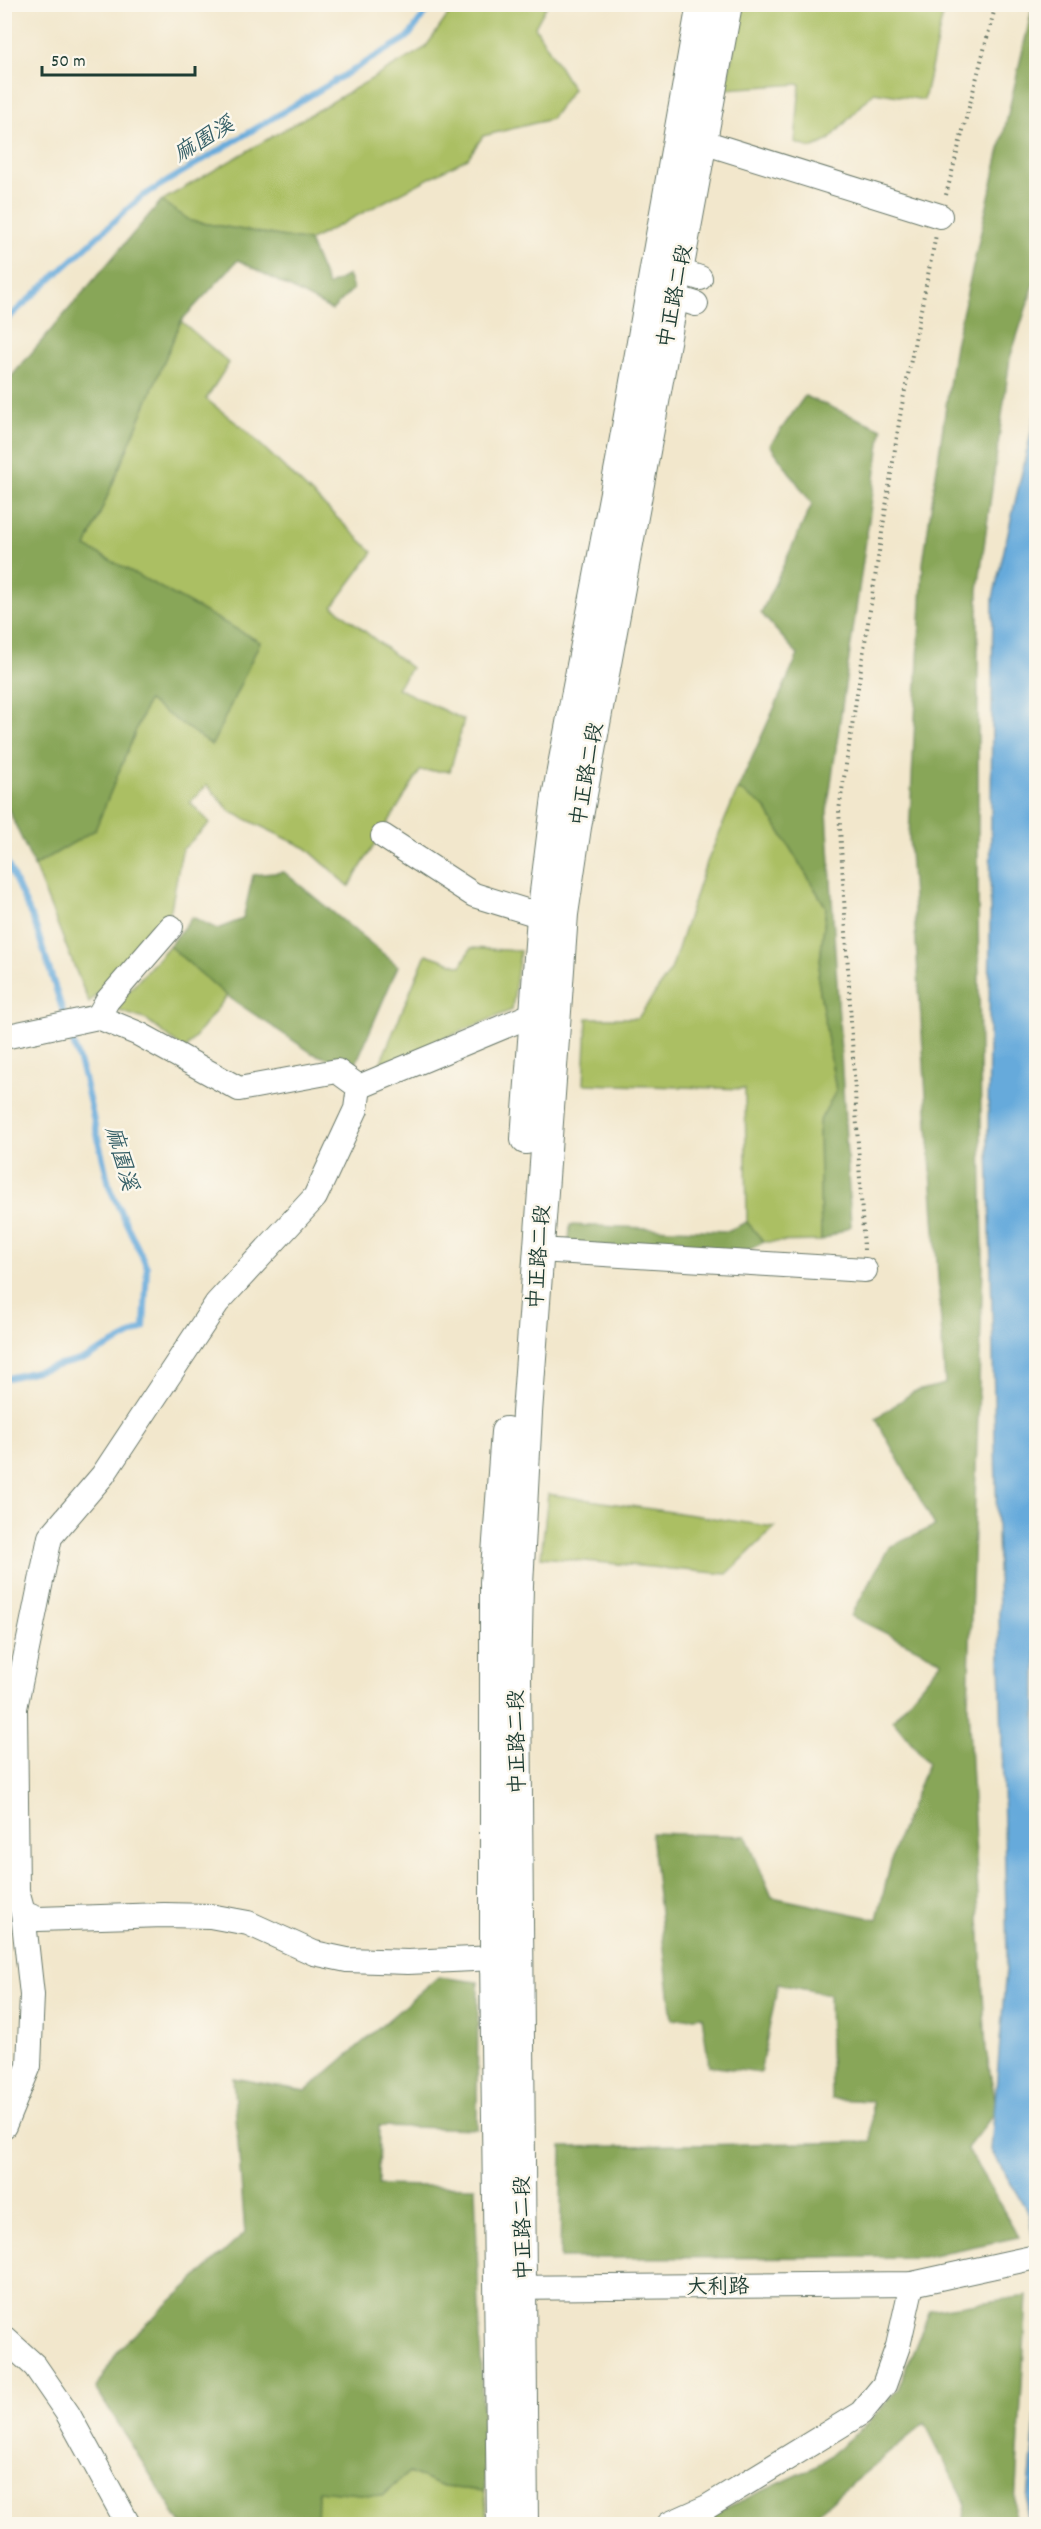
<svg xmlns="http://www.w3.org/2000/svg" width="1041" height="2529" viewBox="0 0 1041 2529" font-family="Dekko,'LXGW WenKai TC',sans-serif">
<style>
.green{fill:#abbf63;stroke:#657e4c;stroke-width:1.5}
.forest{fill:#88a659;stroke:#547246;stroke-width:1.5}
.water{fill:#66aadb;stroke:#427488;stroke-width:1.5}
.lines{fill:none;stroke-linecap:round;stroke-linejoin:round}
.stream{stroke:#66aadb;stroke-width:6}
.minor-casing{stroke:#697869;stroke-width:26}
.major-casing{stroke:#697869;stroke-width:32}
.path{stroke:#697869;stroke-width:4;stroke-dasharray:1.5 4.5;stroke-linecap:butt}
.minor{stroke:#fff;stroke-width:24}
.major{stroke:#fff;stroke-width:30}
.labels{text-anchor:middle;stroke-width:5;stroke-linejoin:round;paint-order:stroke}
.street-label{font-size:21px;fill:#1f3d34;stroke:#fbf7ec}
.water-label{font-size:22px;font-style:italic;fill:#345e66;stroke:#fbf7ec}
</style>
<rect width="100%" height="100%" fill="#fbf7ec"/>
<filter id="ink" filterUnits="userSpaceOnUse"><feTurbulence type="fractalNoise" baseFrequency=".0167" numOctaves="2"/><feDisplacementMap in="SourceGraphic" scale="12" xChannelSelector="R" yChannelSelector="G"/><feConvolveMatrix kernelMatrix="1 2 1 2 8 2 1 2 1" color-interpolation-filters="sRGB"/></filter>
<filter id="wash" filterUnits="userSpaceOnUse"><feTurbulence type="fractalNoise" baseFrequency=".008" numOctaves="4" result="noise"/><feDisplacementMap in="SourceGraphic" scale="24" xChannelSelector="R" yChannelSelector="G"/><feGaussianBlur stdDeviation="1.35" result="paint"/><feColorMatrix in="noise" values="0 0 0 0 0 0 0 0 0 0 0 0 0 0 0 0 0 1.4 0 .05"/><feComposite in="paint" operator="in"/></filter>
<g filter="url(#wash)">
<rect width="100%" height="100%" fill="#f2e7cc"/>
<g class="green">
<polygon points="455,5 547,5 535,27 573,89 551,119 483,136 468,158 309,241 191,221 161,201 425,48"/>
<polygon points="743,5 945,5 924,100 874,92 828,141 811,148 795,143 800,84 725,89"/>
<polygon points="181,321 229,363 206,399 243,428 373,552 333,606 411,668 397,688 464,720 450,771 420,771 349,886 306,848 231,812 207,785 190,802 210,823 182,850 171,909 89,1003 34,866 95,830 148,700 212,745 260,642 86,547"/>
<polygon points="738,789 765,807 826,907 818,979 836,1091 819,1123 821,1241 764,1242 747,1222 745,1089 584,1084 587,1018 638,1018 671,970 704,869"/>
<polygon points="169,946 227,996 185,1050 147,1020 113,1009"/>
<polygon points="471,948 520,951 512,1010 379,1066 426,954 461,966"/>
<polygon points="548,1494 775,1527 727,1574 541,1557"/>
<polygon points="409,2472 443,2487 485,2491 487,2524 317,2524 318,2490 382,2496"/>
</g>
<g class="forest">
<polygon points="1033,5 1036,5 1036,278 1010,358 978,590 978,912 983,1266 968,1705 986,2050 997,2110 967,2148 1019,2237 923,2257 560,2258 562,2147 871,2142 872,2101 831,2099 829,1994 778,1984 760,2073 709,2066 702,2016 672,2020 651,1833 746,1836 772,1897 877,1919 895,1846 928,1763 893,1720 942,1661 851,1616 889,1547 935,1526 876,1419 913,1392 945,1384 909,836 923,563 955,345"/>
<polygon points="161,201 191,221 309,241 328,286 348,275 353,289 332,310 238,260 181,321 86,547 260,642 212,745 148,701 95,830 34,866 5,802 5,384"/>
<polygon points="805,396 882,429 827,811 851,1226 821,1241 819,1122 836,1091 818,979 826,907 765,807 738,789 798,655 761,613 812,504 770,445"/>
<polygon points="284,872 398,966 354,1068 312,1053 227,996 169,946 192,917 217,929 243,919 253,875"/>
<polygon points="747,1222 764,1242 739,1255 569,1244 570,1225 727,1231"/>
<polygon points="438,1977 478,1982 477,2129 379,2126 378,2185 475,2187 485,2491 443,2487 409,2472 382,2496 318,2490 317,2524 181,2524 96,2388 119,2349 245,2233 233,2078 306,2091"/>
<polygon points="1027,2296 1014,2524 964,2524 965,2503 925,2423 803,2524 691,2524 817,2466 869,2422 898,2389 930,2310"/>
</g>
<g class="water">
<polygon points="1036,411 1036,2259 1029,2214 991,2150 1007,1956 988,1141 993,598"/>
<polygon points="1036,2410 1036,2524 1026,2524"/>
</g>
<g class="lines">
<g class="stream">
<polyline points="4,322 141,197 408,37 432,4"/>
<polyline points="4,856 35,924 65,1018"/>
<polyline points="4,1379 84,1359 144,1328 147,1267 110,1189 83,1074 68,1027"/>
</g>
</g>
</g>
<g filter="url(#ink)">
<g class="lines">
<defs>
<g id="minor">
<polyline points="703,142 940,216"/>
<polyline points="679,271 700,278"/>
<polyline points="674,297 696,304"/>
<polyline points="383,836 474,895 542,916"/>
<polyline points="98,1017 107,1001 171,927"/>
<polyline points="4,1037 98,1017 139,1034 239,1089 337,1071 359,1087 356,1109 315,1197 217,1303 103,1475 50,1537 15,1708 17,1891 23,1913 32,1995 29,2066 4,2126"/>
<polyline points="359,1087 534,1014"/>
<polyline points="539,1250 865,1270"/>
<polyline points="23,1913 38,1919 164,1915 210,1916 248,1923 314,1953 347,1960 408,1962 495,1958"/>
<polyline points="503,2288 912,2284 1036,2257"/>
<polyline points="4,2338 35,2366 68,2414 128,2524"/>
<polyline points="669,2524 707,2507 861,2413 884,2385 898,2346 912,2284"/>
</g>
<g id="major">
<polyline points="526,1139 542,916 557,797 621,461 702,4"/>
<polyline points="502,2524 495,1958 495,1582 506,1432"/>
<polyline points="523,2524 516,1679 518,1585 527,1413 563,914 576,827 727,4"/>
</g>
</defs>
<use href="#minor" class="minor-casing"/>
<use href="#major" class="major-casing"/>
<g class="path">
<polyline points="946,195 996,4"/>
<polyline points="864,1250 839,810 901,410 936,235"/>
</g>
<use href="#minor" class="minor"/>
<use href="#major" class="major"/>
</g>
</g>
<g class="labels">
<g class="street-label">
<text transform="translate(674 296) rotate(-79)" y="7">中正路二段</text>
<text transform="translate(586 774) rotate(-80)" y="7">中正路二段</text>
<text transform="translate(538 1257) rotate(-86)" y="7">中正路二段</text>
<text transform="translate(516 1742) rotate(-91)" y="7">中正路二段</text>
<text transform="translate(522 2228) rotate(-91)" y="7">中正路二段</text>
<text transform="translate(718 2286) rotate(-1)" y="7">大利路</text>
</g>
<g class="water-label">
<text transform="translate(203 138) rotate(-31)" y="8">麻園溪</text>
<text transform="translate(123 1158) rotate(74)" y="8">麻園溪</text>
</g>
</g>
<rect width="1041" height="2529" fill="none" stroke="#fbf7ec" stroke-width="24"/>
<path d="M42 66v9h153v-9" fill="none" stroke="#1f3d34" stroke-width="3"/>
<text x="51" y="66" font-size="18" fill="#1f3d34" stroke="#fbf7ec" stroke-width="4.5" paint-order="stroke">50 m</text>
</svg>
